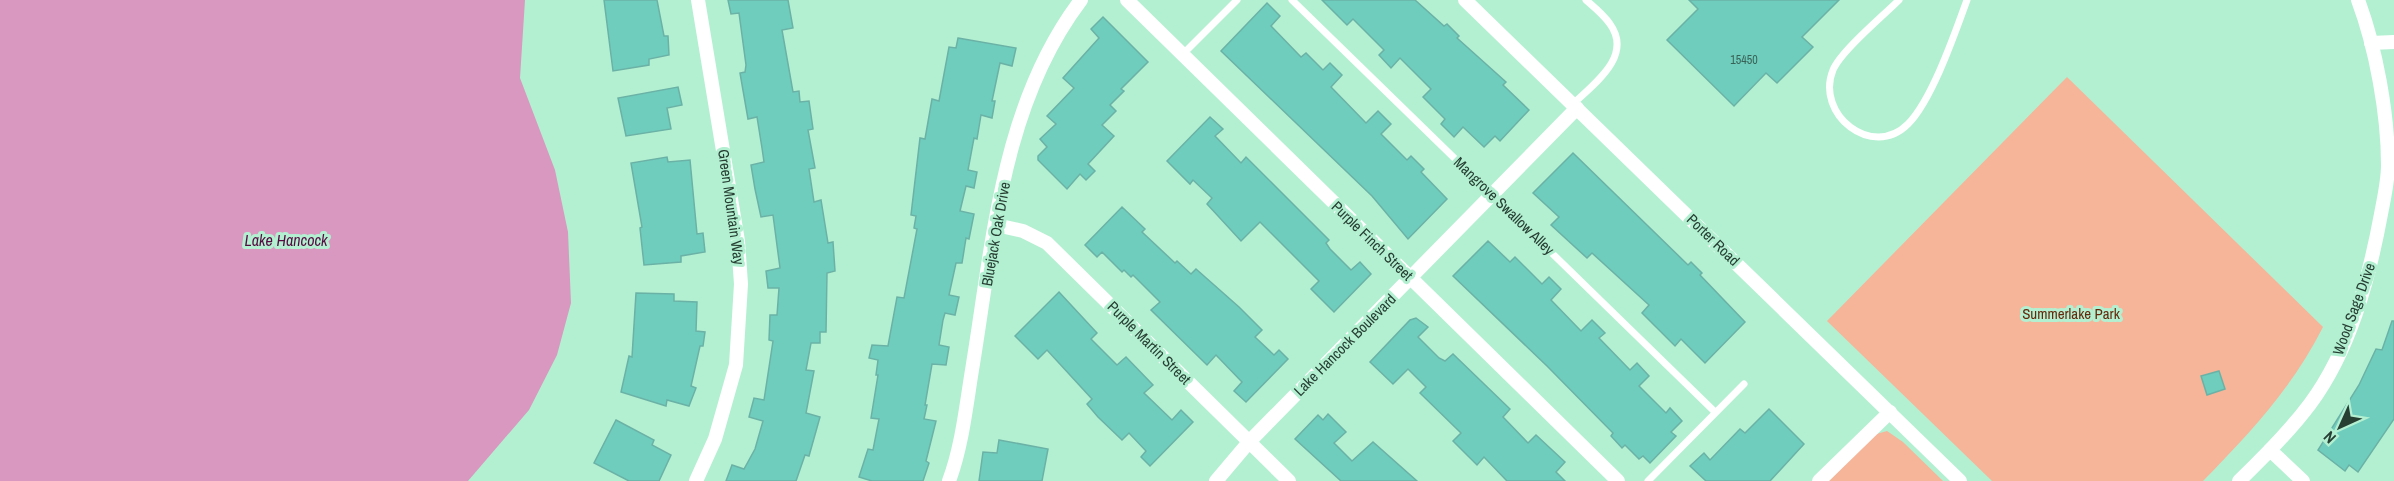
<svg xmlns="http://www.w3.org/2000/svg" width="2394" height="481" viewBox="0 0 2394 481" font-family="'Archivo Narrow',sans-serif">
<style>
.green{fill:#f6b499}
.water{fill:#d998bf}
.building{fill:#6fcdbe;stroke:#6bb2a6;stroke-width:1.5}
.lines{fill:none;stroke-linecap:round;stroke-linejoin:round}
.service{stroke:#fff;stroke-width:7}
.minor{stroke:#fff;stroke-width:14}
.labels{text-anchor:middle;stroke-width:6;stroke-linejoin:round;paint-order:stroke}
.number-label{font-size:12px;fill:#396256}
.street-label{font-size:15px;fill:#273f33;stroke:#b3f0d1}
.park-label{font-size:15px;fill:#66280a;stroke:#b3f0d1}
.water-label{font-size:16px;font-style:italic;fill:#570a42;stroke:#b3f0d1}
</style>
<rect width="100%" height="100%" fill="#b3f0d1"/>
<g class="green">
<path d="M2067,77L2323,327C2293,387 2250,433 2203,481H1992L1827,321Z"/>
<polygon points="1887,431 1903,442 1943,481 1829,481 1873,435"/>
</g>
<polygon class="water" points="0,0 525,0 520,78 555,170 568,232 571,303 557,355 529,410 468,481 0,481"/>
<g class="building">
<polygon points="604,0 657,0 664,36 668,36 669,55 649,59 649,65 613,71"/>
<polygon points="728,0 788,0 793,28 782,30 793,92 799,91 800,102 809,101 813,129 808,130 815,168 809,169 814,202 821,200 828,243 833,242 835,271 827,273 826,332 820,332 820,343 811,343 806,370 814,371 806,413 820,417 809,456 805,455 796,481 726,481 732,465 744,469 755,449 763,421 749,417 754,398 764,400 773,341 769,340 770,315 777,315 779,288 768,288 766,271 780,268 773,215 761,217 755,189 751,165 764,162 762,148 757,117 748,119 740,73 745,72 746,65 739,13 731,14"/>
<polygon points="1322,0 1415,0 1444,26 1447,24 1459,36 1457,38 1506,82 1503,85 1529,110 1500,141 1495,136 1484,147 1463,127 1454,137 1441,124 1445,119 1423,97 1431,89 1400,58 1391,68 1379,55 1384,50 1353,19 1347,25"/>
<polygon points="1689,0 1839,0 1802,37 1813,47 1777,83 1766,73 1734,106 1667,40 1698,9"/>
<polygon points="1267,3 1280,16 1271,26 1301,57 1306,53 1323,70 1330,63 1342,75 1331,87 1366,123 1378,111 1391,124 1381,134 1407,160 1411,156 1424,169 1421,172 1447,199 1408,239 1372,196 1221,51"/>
<polygon points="1103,17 1148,62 1121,89 1124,91 1110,105 1116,111 1102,125 1114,136 1088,164 1095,171 1086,180 1080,174 1067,189 1038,160 1038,156 1047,147 1040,139 1056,124 1047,116 1074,88 1063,78 1099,38 1091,29"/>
<polygon points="958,38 1016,48 1012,66 1000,63 992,101 995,101 992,118 981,115 977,139 974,138 968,170 977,172 974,188 966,186 960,211 974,214 969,239 966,238 962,263 956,263 949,295 959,297 955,315 945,313 943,320 939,345 949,347 946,365 932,364 925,405 927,405 924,419 936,421 926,461 929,463 923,481 872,481 859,477 868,449 873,450 879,419 871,418 878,375 876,375 878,360 869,358 872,345 888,346 897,297 904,298 917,229 914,228 916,216 911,215 920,138 925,139 932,99 939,101 949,47 956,48"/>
<polygon points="678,87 682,105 667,108 671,129 626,136 618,98"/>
<polygon points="1210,117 1223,129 1215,136 1241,163 1246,157 1329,240 1326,243 1330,249 1351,270 1360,262 1371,274 1334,312 1311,289 1319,281 1260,222 1241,241 1207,204 1212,198 1193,180 1190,184 1167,161"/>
<polygon points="1573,153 1688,265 1691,262 1702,273 1700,275 1745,322 1705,363 1681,339 1675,346 1642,313 1649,305 1592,253 1587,258 1551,225 1559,217 1533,193"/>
<polygon points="667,157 668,162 690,160 697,234 703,233 705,252 681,256 681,262 644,265 640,228 642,227 631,163"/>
<polygon points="1122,207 1145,229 1142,232 1175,263 1177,261 1191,274 1196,269 1239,307 1262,330 1255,337 1274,355 1279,350 1288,359 1246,402 1234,391 1242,382 1216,355 1207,365 1151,310 1160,302 1133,275 1131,277 1124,270 1122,272 1102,252 1097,257 1085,245"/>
<polygon points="1488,241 1510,262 1515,257 1542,284 1549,277 1561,289 1551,300 1581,331 1592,320 1605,333 1599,338 1630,370 1637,363 1649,376 1639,386 1666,413 1670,408 1682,421 1671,432 1676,436 1650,463 1643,456 1639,459 1625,445 1622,448 1611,436 1613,433 1547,366 1453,276"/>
<polygon points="1059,292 1097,333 1091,339 1117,365 1126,357 1153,385 1144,393 1172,420 1181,410 1193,422 1150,466 1141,457 1146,451 1129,433 1122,440 1098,417 1087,404 1092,399 1047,350 1038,359 1015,336"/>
<polygon points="636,293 674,294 674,301 697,302 696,331 705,332 703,346 700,346 691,386 696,388 689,406 667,400 666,406 621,392 629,356 632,357"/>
<polygon points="1416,318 1428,327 1418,337 1439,358 1445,361 1453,354 1510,409 1503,417 1528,443 1536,435 1565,462 1556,472 1565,481 1507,481 1484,457 1477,465 1453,441 1461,433 1420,393 1426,387 1408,369 1393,384 1370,362 1410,320"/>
<polygon points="2392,321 2394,321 2394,419 2358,472 2349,465 2345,471 2318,450 2359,385 2376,349 2382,350"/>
<polygon points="2219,371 2225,389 2207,395 2201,376"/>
<polygon points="1769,409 1804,444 1770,481 1706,481 1690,466 1704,453 1710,460 1740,429 1745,433"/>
<polygon points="1328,414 1346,432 1334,443 1352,461 1373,442 1417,481 1341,481 1295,439 1318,415 1323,420"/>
<polygon points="616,420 654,440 652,445 671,455 659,481 629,481 594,463"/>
<polygon points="999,440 1048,449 1042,481 979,481 983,452 997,453"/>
</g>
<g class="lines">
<g class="service">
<polyline points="1292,0 1715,412"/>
<path d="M1899,0C1883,16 1841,51 1833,70C1815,114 1872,160 1908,124C1932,100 1955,33 1967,0"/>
<polyline points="1182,55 1237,0"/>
<path d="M1573,104C1595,83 1633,56 1610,24C1604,15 1594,7 1586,0"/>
<polyline points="1648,481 1744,384"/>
</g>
<g class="minor">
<polyline points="1127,0 1618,481"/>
<polyline points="1465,0 1960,481"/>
<polyline points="2371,43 2394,42"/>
<polyline points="996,225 1023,231 1047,243 1289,481"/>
<polyline points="2270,450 2303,481"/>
<polyline points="696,481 715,439 736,365 741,284 738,241 698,0"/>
<path d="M949,481C962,446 966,407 972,370C993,244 1001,105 1081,0"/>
<polyline points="1216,481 1249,442 1577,108"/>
<polyline points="1819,481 1890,412"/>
<path d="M2239,481C2264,457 2289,432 2310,404C2350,350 2369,279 2381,214C2384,198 2388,181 2388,165C2388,114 2376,48 2358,0"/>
</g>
</g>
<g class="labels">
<g class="number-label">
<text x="1744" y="64">15450</text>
</g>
<g class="street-label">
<text transform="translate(1504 206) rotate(44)" y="5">Mangrove Swallow Alley</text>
<text transform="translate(731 207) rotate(82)" y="5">Green Mountain Way</text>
<text transform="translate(996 234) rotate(-80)" y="5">Bluejack Oak Drive</text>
<text transform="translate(1713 240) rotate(44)" y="5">Porter Road</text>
<text transform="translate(1372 241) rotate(44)" y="5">Purple Finch Street</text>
<text transform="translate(2354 309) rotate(-70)" y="5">Wood Sage Drive</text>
<text transform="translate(1149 343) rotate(45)" y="5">Purple Martin Street</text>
<text transform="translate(1345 345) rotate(-45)" y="5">Lake Hancock Boulevard</text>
</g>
<g class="park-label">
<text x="2071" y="319">Summerlake Park</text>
</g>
<g class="water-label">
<text x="286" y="246">Lake Hancock</text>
</g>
</g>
<g transform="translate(2340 427) rotate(225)" stroke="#b3f0d1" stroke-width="4.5" paint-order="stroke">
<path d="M0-4.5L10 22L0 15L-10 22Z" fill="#273f33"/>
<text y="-9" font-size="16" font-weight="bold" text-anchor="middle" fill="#273f33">N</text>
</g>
</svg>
